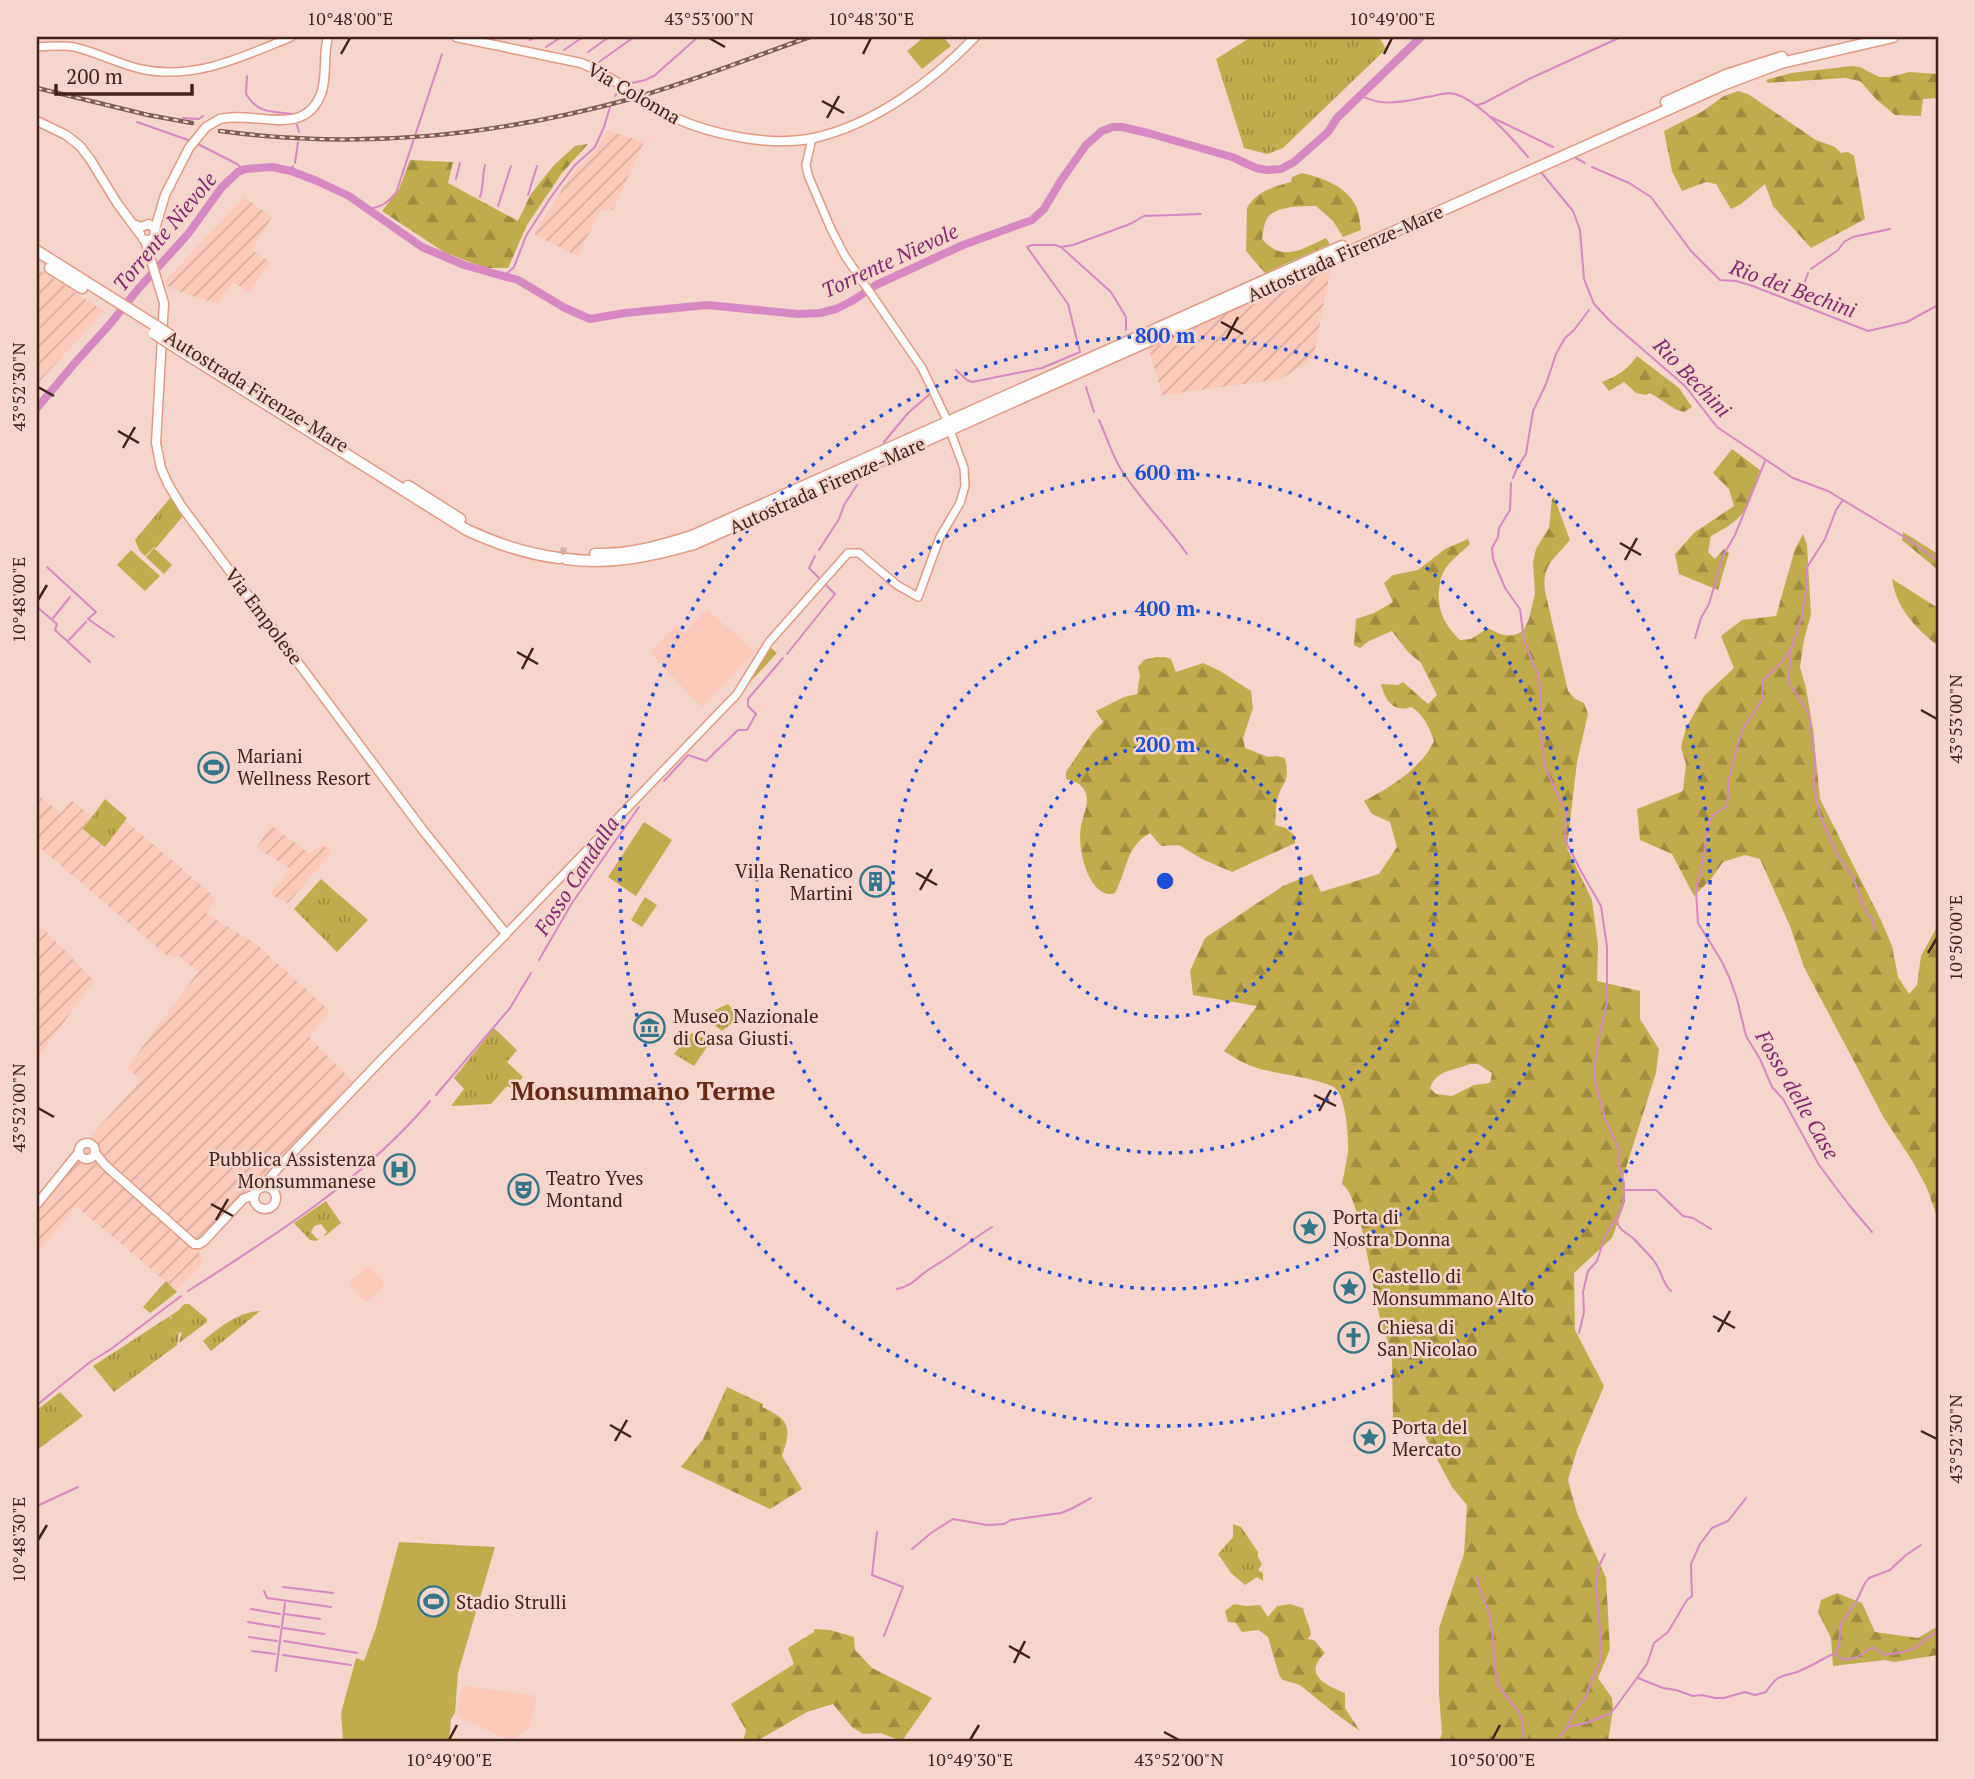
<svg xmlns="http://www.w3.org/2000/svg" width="1975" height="1779" viewBox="0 0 1975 1779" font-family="'PT Serif',serif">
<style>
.built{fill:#fcc9ba}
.industrial{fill:url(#industrial-furrows)}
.grass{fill:url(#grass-tufts)}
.forest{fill:url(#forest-firs);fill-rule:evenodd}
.cemetery{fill:url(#cemetery-stones)}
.pitch{fill:#c1ac4d}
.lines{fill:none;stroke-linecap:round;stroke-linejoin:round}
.stream{stroke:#d788c2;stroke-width:2}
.river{stroke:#d788c2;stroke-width:8}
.motorway-tunnel{stroke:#d1b1a8;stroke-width:10;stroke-dasharray:10 5;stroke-linecap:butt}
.secondary-casing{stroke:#e39a84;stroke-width:10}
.primary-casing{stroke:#e39a84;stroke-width:11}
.motorway-casing{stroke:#e39a84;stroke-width:13}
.secondary{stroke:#fff;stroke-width:7}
.primary{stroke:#fff;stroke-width:8}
.motorway{stroke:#fff;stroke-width:10}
.rail-casing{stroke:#7d5f56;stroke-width:4.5}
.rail{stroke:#f5d5cc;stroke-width:2;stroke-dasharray:5;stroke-linecap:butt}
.primary-bridge-casing{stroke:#e39a84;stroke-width:11;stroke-linecap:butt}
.motorway-bridge-casing{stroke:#e39a84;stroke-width:13;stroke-linecap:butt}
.primary-bridge{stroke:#fff;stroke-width:8}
.motorway-bridge{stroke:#fff;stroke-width:10}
.ticks{fill:none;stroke:#40231a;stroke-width:2.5}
.ring{fill:none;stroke:#1d4ed8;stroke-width:3.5;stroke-dasharray:3.5 7}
.labels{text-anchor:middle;stroke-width:5;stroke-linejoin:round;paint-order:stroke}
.street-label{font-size:19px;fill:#40231a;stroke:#f5d5cc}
.poi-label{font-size:19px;fill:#40231a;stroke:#f5d5cc;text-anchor:start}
.water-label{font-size:21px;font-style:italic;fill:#832871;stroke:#f5d5cc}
.district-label{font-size:26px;font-weight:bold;fill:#682a17;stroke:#f5d5cc}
.centre{fill:#1d4ed8;stroke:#f5d5cc;stroke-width:3.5}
.ring-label{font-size:21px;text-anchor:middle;font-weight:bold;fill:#1d4ed8;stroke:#f5d5cc;stroke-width:5;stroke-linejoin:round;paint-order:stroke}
.neatline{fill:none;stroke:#40231a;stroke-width:2.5}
.ticks-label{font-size:18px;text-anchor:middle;fill:#40231a}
</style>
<defs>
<pattern id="industrial-furrows" width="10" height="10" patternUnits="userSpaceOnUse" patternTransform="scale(1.75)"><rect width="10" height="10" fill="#fcc9ba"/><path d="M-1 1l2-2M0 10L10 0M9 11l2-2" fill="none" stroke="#d9ac9f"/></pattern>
<pattern id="grass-tufts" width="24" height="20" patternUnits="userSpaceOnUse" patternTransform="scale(1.75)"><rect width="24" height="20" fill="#c1ac4d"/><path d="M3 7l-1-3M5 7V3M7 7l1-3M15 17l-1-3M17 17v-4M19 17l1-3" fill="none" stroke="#9e8c3f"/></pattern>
<pattern id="forest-firs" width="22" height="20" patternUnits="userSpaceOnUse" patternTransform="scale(1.75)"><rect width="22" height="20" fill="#c1ac4d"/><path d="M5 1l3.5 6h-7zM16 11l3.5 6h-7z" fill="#9e8c3f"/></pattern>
<pattern id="cemetery-stones" width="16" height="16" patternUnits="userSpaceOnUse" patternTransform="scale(1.75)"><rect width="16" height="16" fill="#c1ac4d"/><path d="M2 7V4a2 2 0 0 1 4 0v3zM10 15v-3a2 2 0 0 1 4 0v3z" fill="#9e8c3f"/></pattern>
</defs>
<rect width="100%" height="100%" fill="#f5d5cc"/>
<g class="built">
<polygon points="707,609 755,652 702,707 650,653 675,626 684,634"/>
<polygon points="368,1266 386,1284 366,1302 349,1283"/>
<polygon points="466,1686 537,1696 529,1727 513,1741 457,1717 460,1690"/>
</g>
<g class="industrial">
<polygon points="607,130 644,142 613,210 601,210 577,256 534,234 573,172 597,149"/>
<polygon points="244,197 272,217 252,250 270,262 249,292 233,282 218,304 172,289 166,285 165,281"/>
<polygon points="1331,267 1313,359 1281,379 1162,395 1148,346"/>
<polygon points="37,268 104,311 37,384"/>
<polygon points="37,795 61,813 71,800 105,827 123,819 201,885 216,899 206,914 255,943 330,1011 309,1037 352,1081 263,1178 199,1252 202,1264 176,1290 76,1206 37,1253 37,1212 83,1145 141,1080 127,1068 198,972 179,956 166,955 37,845"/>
<polygon points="271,825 310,854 322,844 332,852 288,903 270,894 290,869 257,848"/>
<polygon points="37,922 94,981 37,1059"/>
</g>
<g class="grass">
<polygon points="1251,37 1379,37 1386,49 1283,148 1267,154 1244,148 1216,59"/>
<polygon points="170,498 183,516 156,548 154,547 145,556 139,550 135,540"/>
<polygon points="770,647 777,653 751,681 748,681"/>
<polygon points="105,799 127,818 105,847 83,829"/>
<polygon points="321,879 368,920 337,952 294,909"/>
<polygon points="728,1004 740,1017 722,1031 705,1018 715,1010"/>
<polygon points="494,1028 517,1050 507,1062 523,1077 513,1089 507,1086 491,1104 451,1106 464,1089 454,1078"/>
<polygon points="691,1033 711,1041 694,1066 674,1054"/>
<polygon points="326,1201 341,1223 325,1236 324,1235 327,1232 321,1224 314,1226 311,1232 317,1239 320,1238 316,1241 310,1240 294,1223"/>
<polygon points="166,1281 177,1292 150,1313 143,1307"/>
<polygon points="184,1304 189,1304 207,1319 207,1322 179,1343 183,1327 188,1318 179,1310"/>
<path d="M260,1311L211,1351L203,1341C219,1328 238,1312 260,1311Z"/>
<polygon points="170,1316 173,1332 179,1333 177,1345 114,1392 93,1366"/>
<polygon points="60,1392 83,1416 37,1450 37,1410"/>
<polygon points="1233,1524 1241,1527 1258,1552 1258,1557 1262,1564 1258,1570 1263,1573 1263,1581 1257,1577 1245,1585 1231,1573 1218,1554 1233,1537"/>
</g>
<g class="forest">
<polygon points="1852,66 1860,67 1879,77 1890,77 1909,72 1938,74 1938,98 1923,99 1921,116 1895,115 1877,100 1860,81 1845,78 1768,83 1766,80 1791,73"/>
<polygon points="1738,91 1748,94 1816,140 1835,147 1841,153 1848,152 1854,156 1865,219 1811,248 1773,206 1765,184 1741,204 1731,209 1716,184 1706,182 1682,191 1672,171 1664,131 1703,111 1724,96"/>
<polygon points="588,144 562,173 527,225 508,268 485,268 444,252 382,211 399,189 410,160 453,162 448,183 518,221 531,194 554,165 575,146"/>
<path d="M1302,173C1323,178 1347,186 1357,208C1359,214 1360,223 1361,230L1343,237L1333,221L1316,206C1304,206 1276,206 1268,217C1264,222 1263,233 1262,239C1283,263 1302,249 1326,238L1330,244L1265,273L1246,251L1247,208C1256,191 1274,187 1291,182L1292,177Z"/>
<path d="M1637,356L1679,388L1692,407L1684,412L1677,410L1650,393L1646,395L1636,393L1624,382L1609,391L1602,382C1618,376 1628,369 1637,356Z"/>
<path d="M1732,449L1760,470C1748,507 1748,517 1711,536L1708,552L1715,559L1724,549L1729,553L1718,590L1679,574L1675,554L1695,532L1734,506L1729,489L1713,473Z"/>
<path d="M1554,497L1570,540C1554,559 1542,565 1545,591L1568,691L1575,699L1584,703L1588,714L1577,762L1567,848L1592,900L1598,945L1597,981L1640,991V1019L1659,1049L1656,1073L1623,1177L1625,1202L1612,1238L1574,1273L1575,1330L1604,1386L1577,1450L1568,1480L1577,1513L1606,1578L1610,1649L1598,1678L1612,1698L1613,1709L1608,1742H1439L1442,1733L1439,1694V1628L1464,1554L1467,1505L1452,1487L1423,1433L1393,1423L1392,1360L1388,1341L1381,1324L1362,1229L1376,1225L1373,1210L1357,1213C1353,1203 1351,1191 1342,1184C1344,1174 1346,1163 1348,1152C1349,1138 1346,1099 1336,1089C1325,1079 1275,1074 1257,1068C1245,1064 1234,1058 1224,1051L1257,1006L1193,995L1190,971L1205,938L1283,886L1312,874L1321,892L1379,874L1397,847L1390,822L1372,814L1364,801C1388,789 1423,767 1434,741C1430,729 1423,713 1411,707C1393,713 1385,700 1381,684L1398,685L1403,682L1428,704L1437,695L1421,663L1408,652L1392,631L1369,641L1360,648L1354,645L1356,619L1374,613L1393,602L1384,583L1393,575L1418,570L1445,549L1468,539L1470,544C1461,553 1448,562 1443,573C1440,579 1440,584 1439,590C1437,610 1445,626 1460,640L1471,639L1488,628C1501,635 1509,639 1523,631L1529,619L1535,593L1533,562L1536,549L1549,528L1552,499ZM1470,1064H1478L1492,1073L1490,1083L1474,1085L1452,1096L1436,1094L1430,1088C1437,1069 1454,1071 1470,1064Z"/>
<polygon points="1903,532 1938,554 1938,570 1902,540"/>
<polygon points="1803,534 1807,545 1811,615 1804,639 1800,667 1806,688 1813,729 1820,799 1881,920 1892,946 1898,977 1909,994 1917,985 1921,956 1938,925 1938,1220 1927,1188 1913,1162 1884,1118 1804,967 1790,926 1760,859 1745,855 1723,862 1711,879 1694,896 1672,854 1640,840 1637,809 1683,791 1686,764 1681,747 1686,728 1704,696 1734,668 1721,636 1742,620 1776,616 1795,549"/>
<path d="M1892,579L1938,608V646C1915,627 1897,610 1892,579Z"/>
<path d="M1156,657H1165L1171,659L1176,672L1203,663L1220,671L1251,691L1253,708L1243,738L1245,748L1268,757L1277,756L1285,758C1291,786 1281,780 1277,802C1275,809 1276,818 1275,825L1286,828L1295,836V843L1232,872L1202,859L1179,845L1161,846L1150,833C1125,847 1128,869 1115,893C1105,896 1099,891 1093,883C1083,869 1078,842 1081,826C1083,815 1089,805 1086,794C1083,784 1075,781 1066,779V772L1093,732L1103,722L1096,711L1124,697L1137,694L1140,675L1138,667L1144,660Z"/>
<polygon points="1837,1593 1862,1603 1875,1632 1918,1638 1938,1626 1938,1655 1894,1662 1885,1660 1833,1666 1831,1638 1818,1612 1821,1600"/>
<path d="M1234,1604L1246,1606L1260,1605L1268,1617L1277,1606L1290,1604L1303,1608C1305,1618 1310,1625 1311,1635L1307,1639L1314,1640L1325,1653C1302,1675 1326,1685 1345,1693V1708L1360,1731L1332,1711L1300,1685L1283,1680L1279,1675L1268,1637L1259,1630L1242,1632L1236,1623L1228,1622L1225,1611Z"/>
<polygon points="814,1629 830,1630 854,1637 855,1650 872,1668 932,1698 902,1741 880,1733 863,1734 852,1727 833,1704 807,1712 755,1742 743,1742 746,1730 731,1704 794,1664 788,1648 814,1632"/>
</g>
<g class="cemetery">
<polygon points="1373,1209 1376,1226 1362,1229 1357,1213"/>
<path d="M727,1387L763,1404L762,1407C790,1420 792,1427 782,1456L802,1489L770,1509L681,1467L703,1439Z"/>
</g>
<g class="pitch">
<polygon points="924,37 943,37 951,46 922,69 907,51"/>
<polygon points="154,548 172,565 164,574 146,557"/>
<polygon points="131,550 160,576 145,591 117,565"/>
<polygon points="644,822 672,840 636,896 608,877"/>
<polygon points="645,897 657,905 642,927 631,920"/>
<polygon points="179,1310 185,1310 188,1318 181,1333 173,1332 170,1321 172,1317 170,1316"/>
<polygon points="399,1542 495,1547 458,1673 455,1713 451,1719 449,1742 343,1742 341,1713 356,1658 364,1661 376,1628"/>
</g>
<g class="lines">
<g class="stream">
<polyline points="530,40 535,37"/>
<polyline points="546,47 561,37"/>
<polyline points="564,50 583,37"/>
<polyline points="588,52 609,37"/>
<polyline points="599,62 634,37"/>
<path d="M247,76L246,94C258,114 272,111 292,114"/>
<polyline points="624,85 645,80 654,76 698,37"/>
<path d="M1360,95C1385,109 1407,100 1433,96C1440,94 1448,92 1455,94C1479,101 1512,138 1528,157"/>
<polyline points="615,96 619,90"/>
<polyline points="1477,105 1484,103 1529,79 1621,37"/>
<polyline points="1491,117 1553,147"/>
<polyline points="183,118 199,119 203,116"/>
<polyline points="137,122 191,141"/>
<polyline points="297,125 299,132"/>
<polyline points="196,143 237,164 244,170"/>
<polyline points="1574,157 1585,163"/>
<polyline points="295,163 298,142"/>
<polyline points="1592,167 1629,183 1651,197 1691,251 1720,280 1736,281 1750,285 1868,331 1907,322 1938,305"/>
<polyline points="291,171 293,166"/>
<polyline points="1540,171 1573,211 1580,230 1584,279 1594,304 1611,322 1685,386 1717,427 1793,478 1828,491 1906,538 1938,561"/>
<polyline points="456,179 460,163"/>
<polyline points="528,195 537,166"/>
<path d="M480,197C484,186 482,176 485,165"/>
<polyline points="498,206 511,166"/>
<path d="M368,209C382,207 387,203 396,193L442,54"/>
<polyline points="1062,248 1111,292 1126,317 1126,330"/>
<polyline points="1811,269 1838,250 1844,242 1853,237 1890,229"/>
<polyline points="504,276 514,267 526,236 551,197 574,166 595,147 604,127 610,107"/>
<polyline points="1798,303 1808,273"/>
<polyline points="956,370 967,380 972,382 1042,368 1080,352 1068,304 1027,247 1032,245 1055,245 1061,247 1073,245 1130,224 1144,216 1201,214"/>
<polyline points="1086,387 1094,412"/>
<path d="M1099,420C1106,435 1111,452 1119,466C1138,498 1166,524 1187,554"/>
<polyline points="884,442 908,413 930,394"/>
<polyline points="1513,478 1517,468 1526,454 1533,411 1546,384 1556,354 1565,338 1574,330 1589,310"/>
<polyline points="1511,483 1510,510 1499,528 1498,537 1492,548 1493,559 1505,588 1520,609 1524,641 1538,675 1540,690 1542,750 1546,770 1566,812 1565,840 1582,873 1601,906 1607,947 1607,1003 1599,1037 1594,1071 1596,1087 1606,1121 1620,1151 1618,1162 1624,1183 1624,1196 1621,1210 1605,1236 1597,1261 1588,1271 1583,1292 1584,1312 1579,1333"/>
<polyline points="1843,500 1836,510 1825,539 1806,569 1806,590 1802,615 1792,647 1780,664 1763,680 1762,700 1744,727 1738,744 1729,778 1727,806 1713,815 1708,824 1705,849 1696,891 1698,923 1721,960 1730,979 1737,999 1746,1036 1760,1059 1772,1087 1783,1099 1819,1165 1849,1205 1872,1232"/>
<polyline points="819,550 839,519 844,505 857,485"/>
<polyline points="815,556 809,568 820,579"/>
<polyline points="47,567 96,612 88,619 114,637"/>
<polyline points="37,607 57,624 55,630 90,662"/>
<polyline points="53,618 70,597"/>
<polyline points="1695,638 1701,618 1709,604 1723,556 1735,535 1765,461"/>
<polyline points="68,641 86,622"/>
<polyline points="1791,652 1788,681 1809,714 1814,755 1814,785 1819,813 1838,856 1853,877 1865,910 1872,919 1875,931"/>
<polyline points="787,654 835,594 826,585"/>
<polyline points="664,781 688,755 706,761 738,730 747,730 756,714 748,706 748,699 783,658"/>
<polyline points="539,960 572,903 639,807"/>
<polyline points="436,1095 510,1008 531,973"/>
<polyline points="1625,1190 1656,1190 1683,1216 1693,1218 1711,1229"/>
<path d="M1617,1218C1617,1230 1626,1232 1634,1239C1640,1246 1649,1254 1654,1261C1662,1271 1662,1283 1671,1291"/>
<path d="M897,1289C913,1286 918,1276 931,1268C952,1256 971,1240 992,1227"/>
<path d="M188,1291C274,1236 363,1180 430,1101"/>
<polyline points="37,1405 90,1362 111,1349 181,1296"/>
<polyline points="37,1506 78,1487"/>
<polyline points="877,1532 872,1575 903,1587 884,1636"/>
<polyline points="912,1549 931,1533 953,1519 987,1525 1004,1524 1011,1520 1061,1513 1071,1509 1091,1498"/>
<path d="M1477,1576C1479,1593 1489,1607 1491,1624C1495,1644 1492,1664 1498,1684C1503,1696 1514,1703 1520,1715C1524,1724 1522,1734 1525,1742"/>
<polyline points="283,1587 333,1593"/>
<polyline points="264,1591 267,1598 331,1607"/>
<polyline points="251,1609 280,1614"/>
<polyline points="285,1614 320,1619"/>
<polyline points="248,1622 279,1627"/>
<polyline points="283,1628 324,1634"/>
<polyline points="249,1637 277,1641"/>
<polyline points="284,1641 357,1653"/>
<polyline points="252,1651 275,1654"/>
<polyline points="1836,1652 1839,1645 1841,1624 1856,1602 1865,1583 1869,1578 1890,1570 1906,1555 1921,1545"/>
<path d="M1836,1654L1844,1660L1857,1657L1871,1648H1875L1885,1655C1894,1653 1906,1653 1914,1648C1920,1645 1931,1635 1938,1631"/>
<polyline points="283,1655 351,1665"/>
<polyline points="276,1671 285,1603"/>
<path d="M1638,1678L1663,1688L1676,1690L1693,1696L1702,1695L1715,1698H1724L1745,1692L1755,1695L1766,1692C1781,1669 1785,1679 1804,1669C1815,1664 1824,1658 1835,1653"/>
<polyline points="1567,1727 1573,1714 1585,1698 1600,1662 1600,1630 1596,1583 1599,1566 1605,1554"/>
<polyline points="1555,1742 1568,1727 1586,1723 1609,1714 1615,1708 1647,1664 1654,1643 1668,1632 1687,1600 1692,1596 1691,1564 1700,1544 1712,1528 1728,1521 1746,1498"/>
</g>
<polyline class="river" points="37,408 74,364 110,324 139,288 188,234 222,187 238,172 245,169 272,167 291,171 317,181 349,196 422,247 464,265 518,280 565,308 590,319 625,313 707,305 798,314 820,313 836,309 852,301 876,285 963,245 1032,220 1044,209 1060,182 1086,145 1102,131 1113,127 1122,127 1148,133 1232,157 1256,168 1267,170 1281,169 1294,162 1328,132 1337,118 1421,37"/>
<polyline class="motorway-tunnel" points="560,552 566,553"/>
<defs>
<g id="secondary">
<path d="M37,47C49,46 62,45 74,47C97,52 118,64 141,69C194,81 244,56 291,37"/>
<polyline points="812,138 806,165 808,175 831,229 845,256 922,368 946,418"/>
<polyline points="506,934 737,694 769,642 848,553 859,553 897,585 918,597 940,537 960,503 965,486 964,468 951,433"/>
</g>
<g id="primary">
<path d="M456,37L581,63C614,76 640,102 673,117C712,135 771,147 814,138C875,124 933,81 975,37"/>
<path d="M220,119C256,110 306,140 322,91C327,74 323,54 328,37"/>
<polyline points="37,121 66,135 80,146 90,159 117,203 140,234"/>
<path d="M133,224L141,227L149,224L154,228L155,234C153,240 148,241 143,239"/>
<polyline points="155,229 165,195 189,148"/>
<polyline points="145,240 164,303 156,443 161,468 168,484 182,507 422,829 506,934 384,1057 279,1167 262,1187"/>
<circle cx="87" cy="1151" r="8"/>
<polyline points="95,1153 106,1166 194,1244 199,1244 204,1241 243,1199 255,1194"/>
<circle cx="265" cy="1198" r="11"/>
<polyline points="37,1204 79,1152"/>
</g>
<g id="motorway">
<polyline points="1666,102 1726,75 1782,57"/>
<polyline points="37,251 156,326"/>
<polyline points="50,268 82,288"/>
<path d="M172,345L467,530C497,544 526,554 559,558"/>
<polyline points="408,486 460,519"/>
<path d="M595,554C629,555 660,546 692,536L1342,246"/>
<path d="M566,559C611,565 652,556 694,544L1725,84L1781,63L1893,37"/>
</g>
</defs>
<use href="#secondary" class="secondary-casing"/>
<use href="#primary" class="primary-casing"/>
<use href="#motorway" class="motorway-casing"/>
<use href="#secondary" class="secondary"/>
<use href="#primary" class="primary"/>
<use href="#motorway" class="motorway"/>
<defs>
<g id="rail">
<polyline points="37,88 148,115 192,123"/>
<path d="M220,131C362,150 496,136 634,98C694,81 752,57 810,37"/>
</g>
</defs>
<use href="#rail" class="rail-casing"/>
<use href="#rail" class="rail"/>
<defs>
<polyline id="primary-bridge" points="189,148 206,127 220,119"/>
<g id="motorway-bridge">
<polyline points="156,326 174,338"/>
<polyline points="154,333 172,345"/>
</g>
</defs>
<use href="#primary-bridge" class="primary-bridge-casing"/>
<use href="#motorway-bridge" class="motorway-bridge-casing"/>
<use href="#primary-bridge" class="primary-bridge"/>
<use href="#motorway-bridge" class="motorway-bridge"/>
</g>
<path class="ticks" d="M709,38L725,47M341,54L350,38M863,54L871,38M1384,54L1392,38M822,101L844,113M827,118L839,96M1221,322L1243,334M1226,339L1238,317M38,387L54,396M118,431L139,443M123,448L135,427M1620,543L1641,555M1625,560L1637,538M38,600L47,585M517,652L538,664M522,669L533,648M1921,710L1937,719M916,873L937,885M920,890L932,869M1928,953L1937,938M1314,1095L1336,1106M38,1108L54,1117M1319,1111L1331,1090M211,1204L233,1216M216,1220L228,1199M1713,1316L1735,1328M1718,1332L1730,1311M610,1425L631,1437M1921,1431L1937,1439M615,1441L627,1420M38,1540L47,1525M1009,1646L1030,1658M1014,1663L1025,1641M1164,1732L1179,1740M449,1740L457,1725M970,1740L979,1725M1492,1740L1500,1725"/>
<g class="ring">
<circle cx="1165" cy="881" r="136"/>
<circle cx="1165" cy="881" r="272"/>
<circle cx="1165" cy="881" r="408"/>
<circle cx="1165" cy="881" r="545"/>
</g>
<defs>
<symbol id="stadium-ring" viewBox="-11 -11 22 22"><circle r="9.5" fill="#f5d5cc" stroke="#357788" stroke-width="1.5"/><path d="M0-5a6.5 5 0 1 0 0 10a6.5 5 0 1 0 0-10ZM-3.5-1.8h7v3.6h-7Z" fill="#357788"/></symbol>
<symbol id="building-ring" viewBox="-11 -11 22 22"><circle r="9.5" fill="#f5d5cc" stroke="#357788" stroke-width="1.5"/><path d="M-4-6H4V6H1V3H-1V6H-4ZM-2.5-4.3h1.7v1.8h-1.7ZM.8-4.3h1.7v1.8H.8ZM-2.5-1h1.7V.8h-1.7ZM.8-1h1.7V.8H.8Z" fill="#357788"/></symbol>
<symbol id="museum-ring" viewBox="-11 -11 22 22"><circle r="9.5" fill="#f5d5cc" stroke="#357788" stroke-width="1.5"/><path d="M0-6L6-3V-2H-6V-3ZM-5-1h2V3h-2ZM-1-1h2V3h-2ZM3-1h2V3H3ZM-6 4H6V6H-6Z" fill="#357788"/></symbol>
<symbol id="hospital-ring" viewBox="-11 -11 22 22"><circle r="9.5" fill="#f5d5cc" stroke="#357788" stroke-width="1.5"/><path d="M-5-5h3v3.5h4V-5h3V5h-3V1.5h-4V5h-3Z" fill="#357788"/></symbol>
<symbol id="theatre-ring" viewBox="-11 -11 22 22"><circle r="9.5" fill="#f5d5cc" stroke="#357788" stroke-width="1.5"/><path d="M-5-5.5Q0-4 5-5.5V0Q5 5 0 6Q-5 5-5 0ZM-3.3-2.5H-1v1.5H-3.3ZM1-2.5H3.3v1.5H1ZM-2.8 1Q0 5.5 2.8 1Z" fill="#357788"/></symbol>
<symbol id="sight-ring" viewBox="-11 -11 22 22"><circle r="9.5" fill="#f5d5cc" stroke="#357788" stroke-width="1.5"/><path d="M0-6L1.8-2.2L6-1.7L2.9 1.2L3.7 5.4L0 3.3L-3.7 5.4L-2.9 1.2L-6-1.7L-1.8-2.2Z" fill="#357788"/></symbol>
<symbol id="church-ring" viewBox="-11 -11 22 22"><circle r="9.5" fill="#f5d5cc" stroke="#357788" stroke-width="1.5"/><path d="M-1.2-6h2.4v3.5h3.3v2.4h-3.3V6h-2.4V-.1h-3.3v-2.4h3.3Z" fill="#357788"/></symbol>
</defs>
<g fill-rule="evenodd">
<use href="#stadium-ring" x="196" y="750" width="35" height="35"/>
<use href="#building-ring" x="858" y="864" width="35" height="35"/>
<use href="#museum-ring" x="632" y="1010" width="35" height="35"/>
<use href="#hospital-ring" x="382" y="1152" width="35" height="35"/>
<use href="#theatre-ring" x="506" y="1172" width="35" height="35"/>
<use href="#sight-ring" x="1292" y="1210" width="35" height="35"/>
<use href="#sight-ring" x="1332" y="1270" width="35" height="35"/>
<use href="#church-ring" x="1336" y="1320" width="35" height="35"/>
<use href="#sight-ring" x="1352" y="1420" width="35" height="35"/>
<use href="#stadium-ring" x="416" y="1584" width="35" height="35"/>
</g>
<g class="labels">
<g class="street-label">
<text transform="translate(634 93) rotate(30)" y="7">Via Colonna</text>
<text transform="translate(1345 253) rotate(-24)" y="7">Autostrada Firenze-Mare</text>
<text transform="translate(257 391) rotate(32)" y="7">Autostrada Firenze-Mare</text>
<text transform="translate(827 485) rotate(-24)" y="7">Autostrada Firenze-Mare</text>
<text transform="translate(264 616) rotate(53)" y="7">Via Empolese</text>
</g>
<g class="poi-label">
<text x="237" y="763">Mariani<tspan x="237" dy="22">Wellness Resort</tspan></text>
<text x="853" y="878" text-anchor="end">Villa Renatico<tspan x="853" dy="22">Martini</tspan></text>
<text x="673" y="1023">Museo Nazionale<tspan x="673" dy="22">di Casa Giusti</tspan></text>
<text x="376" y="1166" text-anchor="end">Pubblica Assistenza<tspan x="376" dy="22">Monsummanese</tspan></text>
<text x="546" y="1185">Teatro Yves<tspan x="546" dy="22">Montand</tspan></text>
<text x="1333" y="1224">Porta di<tspan x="1333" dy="22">Nostra Donna</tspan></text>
<text x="1372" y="1283">Castello di<tspan x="1372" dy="22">Monsummano Alto</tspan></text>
<text x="1377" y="1334">Chiesa di<tspan x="1377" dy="22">San Nicolao</tspan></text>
<text x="1392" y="1434">Porta del<tspan x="1392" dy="22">Mercato</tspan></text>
<text x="456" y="1609">Stadio Strulli</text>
</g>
<g class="water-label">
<text transform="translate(165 232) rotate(-50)" y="7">Torrente Nievole</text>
<text transform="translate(890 261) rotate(-25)" y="7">Torrente Nievole</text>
<text transform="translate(1793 289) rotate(20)" y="7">Rio dei Bechini</text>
<text transform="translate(1692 378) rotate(46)" y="7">Rio Bechini</text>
<text transform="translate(577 876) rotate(-57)" y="7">Fosso Candalla</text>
<text transform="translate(1797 1095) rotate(60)" y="7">Fosso delle Case</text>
</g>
<g class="district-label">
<text x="643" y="1100">Monsummano Terme</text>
</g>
</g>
<circle cx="1165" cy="881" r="10" class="centre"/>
<g class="ring-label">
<text x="1165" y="343">800 m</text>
<text x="1165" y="480">600 m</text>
<text x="1165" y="616">400 m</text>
<text x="1165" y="752">200 m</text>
</g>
<rect width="1975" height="1779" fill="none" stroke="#f5d5cc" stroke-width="77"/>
<path d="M56 84v10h136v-10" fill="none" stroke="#40231a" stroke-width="3.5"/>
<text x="66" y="84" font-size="21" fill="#40231a" stroke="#f5d5cc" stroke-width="5" paint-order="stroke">200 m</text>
<rect x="38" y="38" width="1899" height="1702" class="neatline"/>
<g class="ticks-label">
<text x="350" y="25">10°48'00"E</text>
<text x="709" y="25">43°53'00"N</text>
<text x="871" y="25">10°48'30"E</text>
<text x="1392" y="25">10°49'00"E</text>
<text transform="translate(19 387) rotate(-90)" y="6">43°52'30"N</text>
<text transform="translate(19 600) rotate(-90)" y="6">10°48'00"E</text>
<text transform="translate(1956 719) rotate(-90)" y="6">43°53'00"N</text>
<text transform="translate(1956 938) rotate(-90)" y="6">10°50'00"E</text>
<text transform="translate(19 1108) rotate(-90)" y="6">43°52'00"N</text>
<text transform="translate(1956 1439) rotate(-90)" y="6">43°52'30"N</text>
<text transform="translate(19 1540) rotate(-90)" y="6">10°48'30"E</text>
<text x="449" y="1766">10°49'00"E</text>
<text x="970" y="1766">10°49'30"E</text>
<text x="1179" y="1766">43°52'00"N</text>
<text x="1492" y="1766">10°50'00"E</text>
</g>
</svg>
